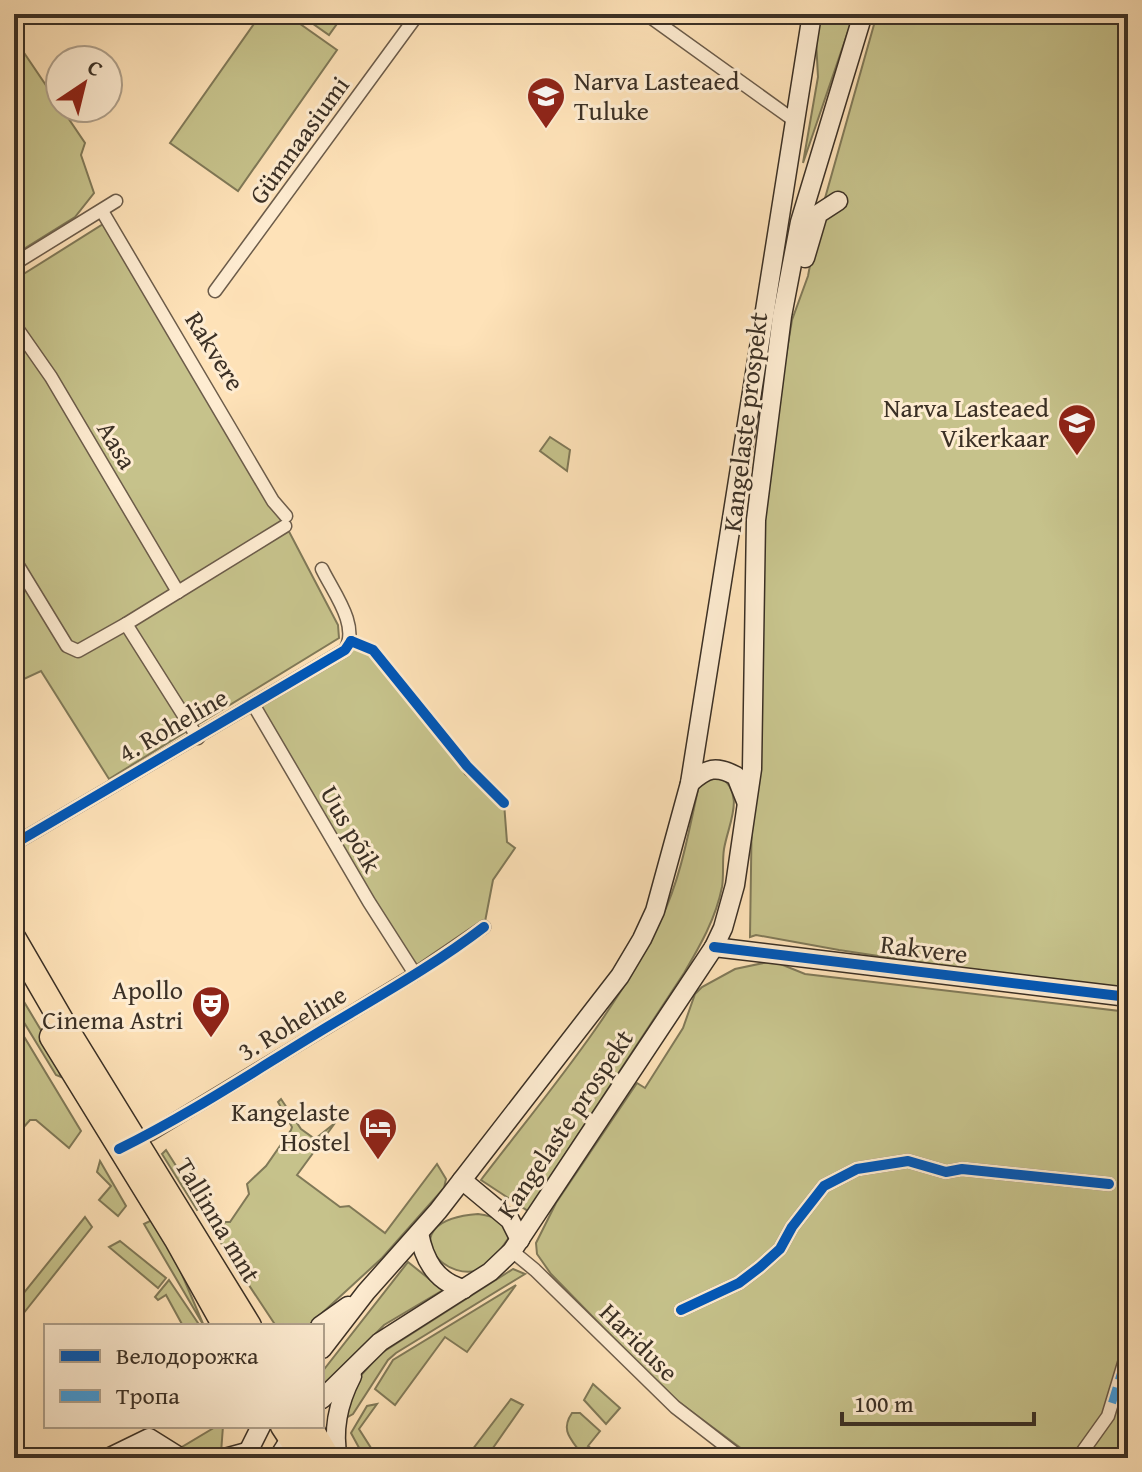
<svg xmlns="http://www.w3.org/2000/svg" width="1142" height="1472" viewBox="0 0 1142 1472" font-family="'Gentium Book Plus',serif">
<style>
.green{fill:#c6c28b;stroke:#807958;stroke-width:2}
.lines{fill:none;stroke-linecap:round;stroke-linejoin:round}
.street-casing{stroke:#6c5c4a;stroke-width:15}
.secondary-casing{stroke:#3b3025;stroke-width:21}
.highway-casing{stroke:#3b3025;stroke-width:27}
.street{stroke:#feecd1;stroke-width:12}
.secondary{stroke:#feecd1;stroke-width:18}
.highway{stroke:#fee2b8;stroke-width:24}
.quiet{stroke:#3f9de0;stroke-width:8;stroke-dasharray:16 8;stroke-linecap:butt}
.cycleway-casing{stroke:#feecd1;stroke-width:15}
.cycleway{stroke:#0057b8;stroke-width:10}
.labels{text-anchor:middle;stroke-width:6;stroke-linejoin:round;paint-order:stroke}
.poi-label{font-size:26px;fill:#3b3025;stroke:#feecd1;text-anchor:end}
.street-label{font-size:26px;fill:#3b3025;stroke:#feecd1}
</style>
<rect width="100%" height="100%" fill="#fee2b8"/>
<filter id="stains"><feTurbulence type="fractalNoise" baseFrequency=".0025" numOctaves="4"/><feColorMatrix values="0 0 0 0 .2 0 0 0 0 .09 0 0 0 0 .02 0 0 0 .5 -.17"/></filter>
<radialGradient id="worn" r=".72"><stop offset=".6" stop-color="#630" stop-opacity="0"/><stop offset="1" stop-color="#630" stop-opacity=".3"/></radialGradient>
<g class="green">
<polygon points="261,14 286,14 337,50 238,191 170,143"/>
<polygon points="299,14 344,14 329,35"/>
<polygon points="819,14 854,14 803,163 818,77 816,39"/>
<polygon points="877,14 1128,14 1128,994 839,950 756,935 750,937 756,535 792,320 808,276 818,223"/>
<polygon points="14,38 85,143 81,155 94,193 75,217 14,255"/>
<polygon points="108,221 273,501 338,625 339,638 109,779 41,671 24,679 14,662 14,280"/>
<polygon points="550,437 570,450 567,471 540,451"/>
<polygon points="351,641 373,650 467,766 463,770 465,774 504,803 507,842 515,848 493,880 484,927 415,974 253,704"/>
<path d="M719,775C746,795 729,821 724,849C722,862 724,875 722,887C716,918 700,946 684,973L528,1211L481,1180C545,1096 615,1015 661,919C681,878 689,830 699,785L703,780Z"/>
<polygon points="773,961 805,974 1128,1012 1128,1458 754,1458 668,1394 551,1274 537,1254 536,1243 556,1203 637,1083 645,1088 683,1028 695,994 702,987 735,969"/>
<polygon points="14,985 48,1042 61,1077 56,1075 14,1006"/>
<polygon points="14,1020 81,1131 69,1148 36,1120 30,1120 14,1138"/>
<polygon points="281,1099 301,1129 315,1139 335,1123 297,1175 340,1207 349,1206 385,1233 437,1164 446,1179 444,1188 382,1258 308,1326 276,1326 217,1237 225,1222 230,1222 249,1194 247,1184 266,1166 291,1130 292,1127 278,1102"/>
<polygon points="166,1150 202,1207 197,1210 162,1154"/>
<polygon points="100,1161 126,1206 118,1216 99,1200 111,1186 97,1172"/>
<path d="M478,1214C495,1216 503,1220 510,1236C503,1246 496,1258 486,1266C449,1292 386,1221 478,1214Z"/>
<polygon points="85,1217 92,1227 19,1319 14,1318 14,1305"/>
<polygon points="152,1220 171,1249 204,1326 144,1224"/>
<polygon points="120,1241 166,1278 158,1288 109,1247"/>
<polygon points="408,1262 443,1290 384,1325 322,1388 322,1372"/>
<polygon points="513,1269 525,1274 396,1353 388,1360 353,1414 344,1419 355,1382 380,1354"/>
<polygon points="169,1280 200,1326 183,1326 166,1295 158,1300 155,1297"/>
<polygon points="516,1285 467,1352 445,1337 395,1405 375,1389 393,1360"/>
<polygon points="593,1384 620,1408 606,1424 584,1400"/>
<polygon points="511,1399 523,1405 486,1458 466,1458"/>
<polygon points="377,1404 359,1429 371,1448 364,1457 351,1433 367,1406"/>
<path d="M572,1413H580L600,1431L588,1446L603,1458H584C573,1440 559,1432 572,1413Z"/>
<path d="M217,1426H223L221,1453C207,1458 193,1458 182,1447Z"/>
</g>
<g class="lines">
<defs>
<g id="street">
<polyline points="646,14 795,121"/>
<polyline points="102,211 273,501 286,516"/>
<polyline points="14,264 116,201"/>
<polyline points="215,291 418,14"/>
<polyline points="14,324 51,377 178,592"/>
<polyline points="14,559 67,646 78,651 126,624"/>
<polyline points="253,704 369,902 415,974"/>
<polyline points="198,738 126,624 285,526"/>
<path d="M14,844L345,650C360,626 333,592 322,569"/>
<polyline points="132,1142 151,1134 415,974 484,927"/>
<polyline points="512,1251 535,1270 675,1407 741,1458"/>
<polyline points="681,1310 739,1283 760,1267 780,1249 792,1227 824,1186 857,1169 908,1161 946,1172 962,1169 1109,1184"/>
<polyline points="1078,1458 1108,1416 1128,1350"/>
</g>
<g id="secondary">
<polyline points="805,258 818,214 838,201"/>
<path d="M690,783C707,768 716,765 736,776L746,801"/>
<polyline points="714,947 1128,997"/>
<polyline points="462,1180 510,1220 520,1240"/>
<path d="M419,1233C424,1260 436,1282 464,1289"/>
<polyline points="320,1326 348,1306"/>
<polyline points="322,1349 366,1292 438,1211 620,976 642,939 655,911 690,783 812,14"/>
<polyline points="322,1399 380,1342 490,1272 512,1251 714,947 723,928 735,885 752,769 756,520 782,316 800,222 863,14"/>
<polyline points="108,1458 149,1438 181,1458"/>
<polyline points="225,1458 247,1452"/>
<polyline points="245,1458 261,1426"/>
<polyline points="278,1458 297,1428"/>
<path d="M338,1458C332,1429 338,1403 352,1376"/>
</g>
<g id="highway">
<polyline points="14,939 65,1027 249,1326"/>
<polyline points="52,1037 177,1240 225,1326"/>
<polyline points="283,1426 304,1458"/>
<polyline points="309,1426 328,1458"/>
</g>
</defs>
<use href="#street" class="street-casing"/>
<use href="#secondary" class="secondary-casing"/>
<use href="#highway" class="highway-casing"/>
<use href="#street" class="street"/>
<use href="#secondary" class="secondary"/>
<use href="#highway" class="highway"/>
<polyline class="quiet" points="1112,1403 1128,1350"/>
<defs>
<g id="cycleway">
<polyline points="351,641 373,650 467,766 504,803"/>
<polyline points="14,844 345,650 351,641"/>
<polyline points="714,947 1128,997"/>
<path d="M119,1149C188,1115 253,1072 319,1032C375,998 432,967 484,927"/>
<polyline points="681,1310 739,1283 760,1267 780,1249 792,1227 824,1186 857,1169 908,1161 946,1172 962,1169 1109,1184"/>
</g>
</defs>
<use href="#cycleway" class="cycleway-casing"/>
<use href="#cycleway" class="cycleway"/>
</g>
<defs>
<symbol id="school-pin" viewBox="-11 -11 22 30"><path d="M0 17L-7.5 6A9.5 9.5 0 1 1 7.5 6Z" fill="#8f2418" stroke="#feecd1"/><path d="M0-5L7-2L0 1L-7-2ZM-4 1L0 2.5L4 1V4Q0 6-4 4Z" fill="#fff"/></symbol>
<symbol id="theatre-pin" viewBox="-11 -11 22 30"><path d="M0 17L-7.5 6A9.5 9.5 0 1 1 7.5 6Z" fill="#8f2418" stroke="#feecd1"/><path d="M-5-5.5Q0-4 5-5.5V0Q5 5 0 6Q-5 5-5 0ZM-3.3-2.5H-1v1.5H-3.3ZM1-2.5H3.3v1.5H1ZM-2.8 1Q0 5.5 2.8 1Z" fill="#fff"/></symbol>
<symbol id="hotel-pin" viewBox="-11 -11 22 30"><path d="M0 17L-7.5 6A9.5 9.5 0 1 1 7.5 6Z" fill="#8f2418" stroke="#feecd1"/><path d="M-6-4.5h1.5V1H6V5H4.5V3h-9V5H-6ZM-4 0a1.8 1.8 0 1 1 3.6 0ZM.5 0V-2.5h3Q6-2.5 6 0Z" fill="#fff"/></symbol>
</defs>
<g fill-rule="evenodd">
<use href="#school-pin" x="524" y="74" width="44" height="60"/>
<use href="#school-pin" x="1055" y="401" width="44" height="60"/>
<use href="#theatre-pin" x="189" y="983" width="44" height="60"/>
<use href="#hotel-pin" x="356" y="1105" width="44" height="60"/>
</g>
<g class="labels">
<g class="poi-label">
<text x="574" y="90" text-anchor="start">Narva Lasteaed<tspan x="574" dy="30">Tuluke</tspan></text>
<text x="1049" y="417">Narva Lasteaed<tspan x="1049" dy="30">Vikerkaar</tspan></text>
<text x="183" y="999">Apollo<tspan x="183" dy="30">Cinema Astri</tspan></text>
<text x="350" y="1121">Kangelaste<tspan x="350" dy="30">Hostel</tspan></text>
</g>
<g class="street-label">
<text transform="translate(299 140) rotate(-54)" y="9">Gümnaasiumi</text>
<text transform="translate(215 351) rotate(58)" y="9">Rakvere</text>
<text transform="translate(745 422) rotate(-83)" y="9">Kangelaste prospekt</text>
<text transform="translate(117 445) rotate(59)" y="9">Aasa</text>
<text transform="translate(173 725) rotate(-30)" y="9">4. Roheline</text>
<text transform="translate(351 829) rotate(60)" y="9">Uus põik</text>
<text transform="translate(924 949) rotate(7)" y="9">Rakvere</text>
<text transform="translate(292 1023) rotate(-31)" y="9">3. Roheline</text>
<text transform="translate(565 1124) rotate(-56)" y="9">Kangelaste prospekt</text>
<text transform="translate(218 1220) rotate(59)" y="9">Tallinna mnt</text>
<text transform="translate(639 1342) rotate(45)" y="9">Hariduse</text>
</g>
</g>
<rect width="1142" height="1472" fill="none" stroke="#fee2b8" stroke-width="48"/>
<rect x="16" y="16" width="1110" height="1440" fill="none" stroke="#3b3025" stroke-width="4"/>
<rect x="24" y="24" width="1094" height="1424" fill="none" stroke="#3b3025" stroke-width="2"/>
<rect x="44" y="1324" width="280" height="104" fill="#feecd1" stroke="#b0a18c" stroke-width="2"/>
<rect x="60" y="1350" width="40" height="12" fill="#0057b8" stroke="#b0a18c" stroke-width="2"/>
<text x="116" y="1364" font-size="24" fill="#3b3025">Велодорожка</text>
<rect x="60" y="1390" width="40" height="12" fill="#3f9de0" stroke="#b0a18c" stroke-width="2"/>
<text x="116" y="1404" font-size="24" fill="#3b3025">Тропа</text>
<g transform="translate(84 84) rotate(35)"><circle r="38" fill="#feecd1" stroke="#b0a18c" stroke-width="2"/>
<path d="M0-6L14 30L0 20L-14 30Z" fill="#8f2418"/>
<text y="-12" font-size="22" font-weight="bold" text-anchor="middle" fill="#3b3025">С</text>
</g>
<path d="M842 1412v12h192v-12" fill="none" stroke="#3b3025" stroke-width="4"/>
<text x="854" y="1412" font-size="24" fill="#3b3025" stroke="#feecd1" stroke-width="6" paint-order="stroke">100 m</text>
<rect width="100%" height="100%" filter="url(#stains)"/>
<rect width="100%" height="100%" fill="url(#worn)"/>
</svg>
